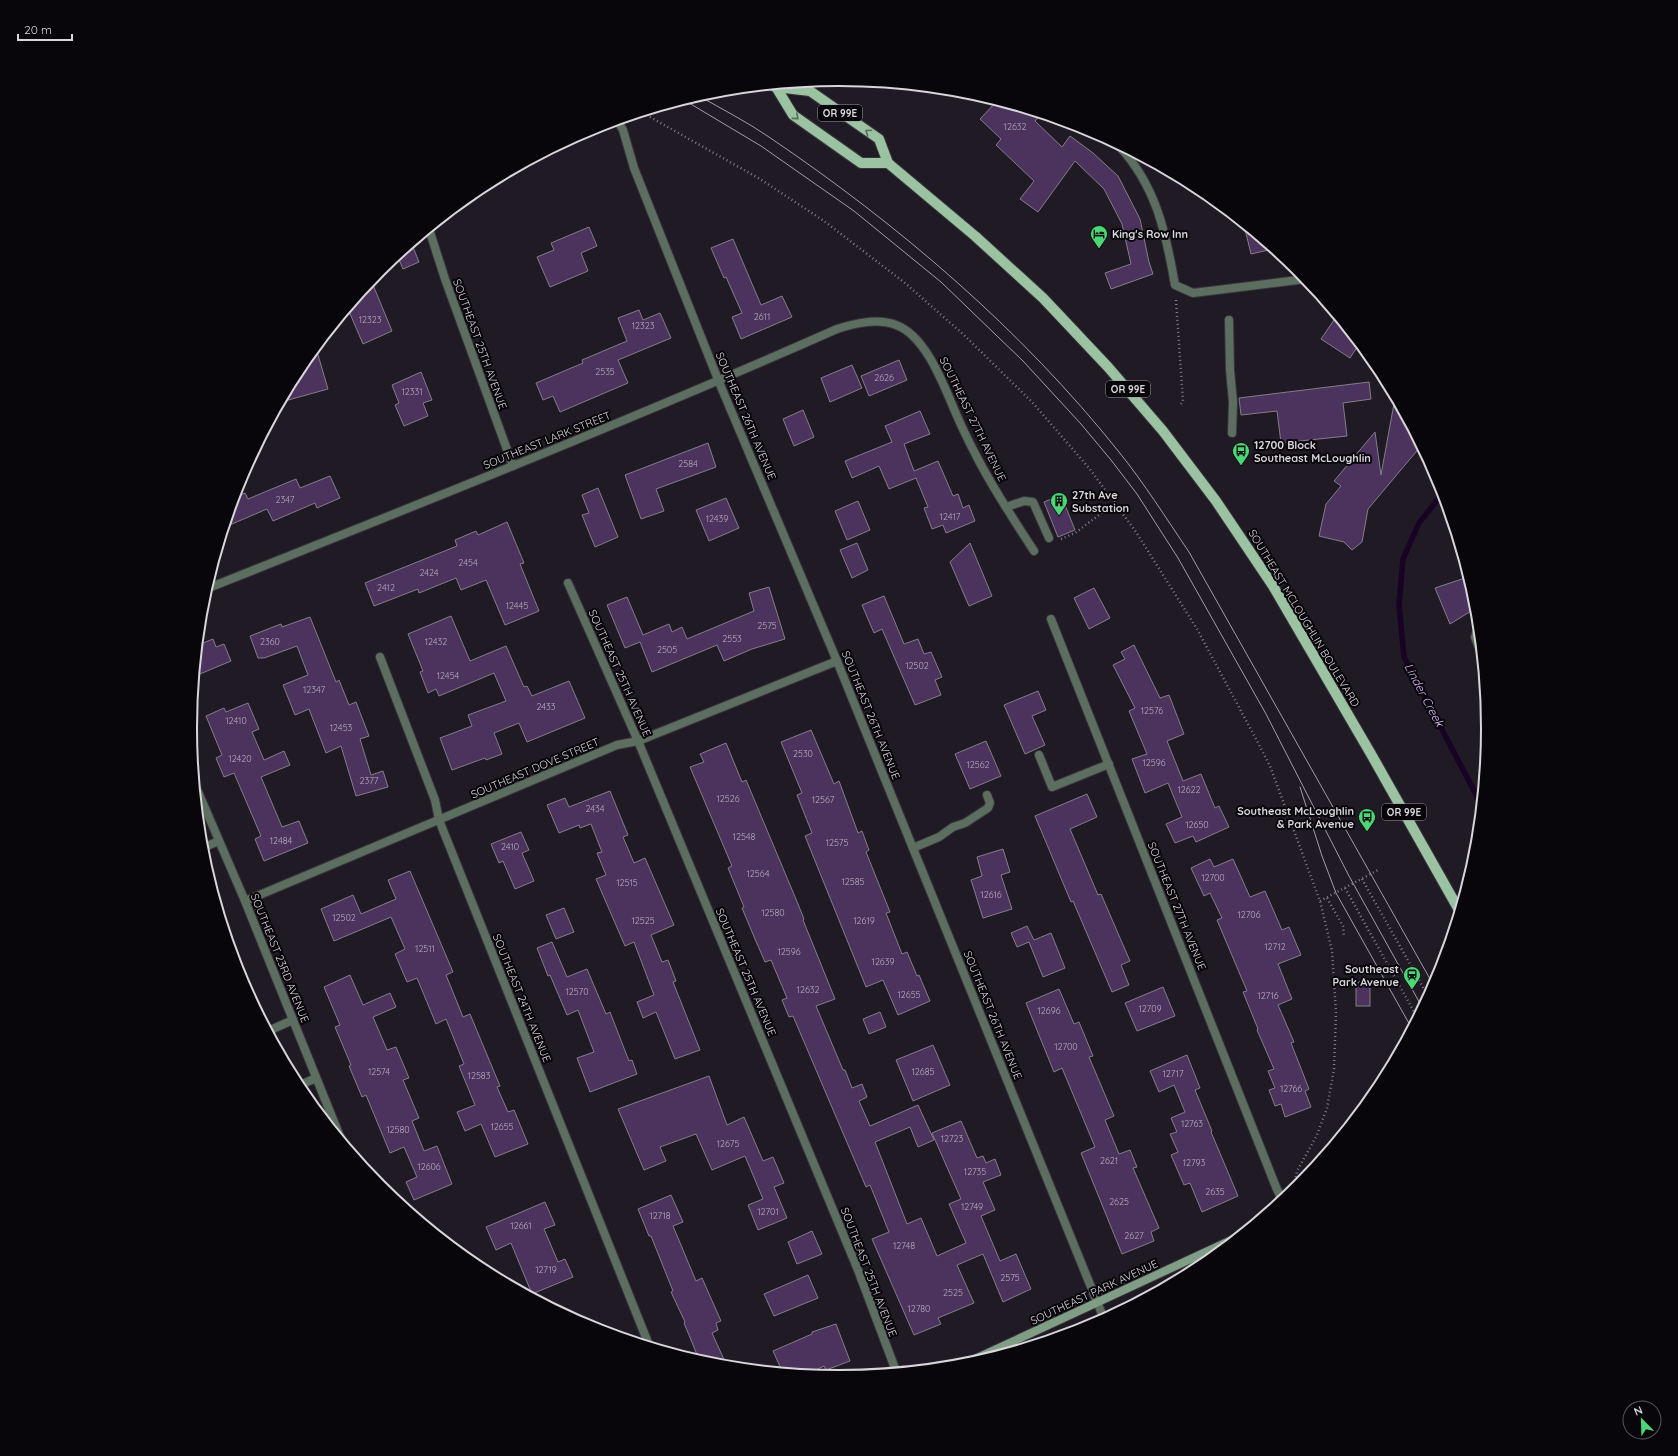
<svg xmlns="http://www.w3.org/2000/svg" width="1678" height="1456" viewBox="0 0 1678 1456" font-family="Quicksand,sans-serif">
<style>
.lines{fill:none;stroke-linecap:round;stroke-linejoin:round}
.stream{stroke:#180226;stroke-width:5.5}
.building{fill:#4b335d;stroke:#837d89}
.lane-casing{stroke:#39343d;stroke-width:10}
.street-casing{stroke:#39343d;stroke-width:10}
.secondary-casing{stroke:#39343d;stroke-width:10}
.primary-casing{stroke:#39343d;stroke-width:12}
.path{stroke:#807c84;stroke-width:2.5;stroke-dasharray:1 3;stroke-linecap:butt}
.lane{stroke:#5c6e5f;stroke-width:8}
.street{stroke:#5c6e5f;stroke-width:8}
.secondary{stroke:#7f9e85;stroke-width:8}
.primary{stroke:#9bc3a2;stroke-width:10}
.tram{stroke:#a19ea5;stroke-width:1}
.oneway{stroke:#596e5e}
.labels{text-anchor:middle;stroke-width:4;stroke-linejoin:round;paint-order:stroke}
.number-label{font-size:9px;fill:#b5acbc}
.shield{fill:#08060a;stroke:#9a979c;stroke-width:1}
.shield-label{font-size:10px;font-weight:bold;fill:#d8d5db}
.poi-label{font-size:11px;font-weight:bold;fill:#d8d5db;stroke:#08060a;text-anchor:start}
.street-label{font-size:11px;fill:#d8d5db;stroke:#08060a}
.water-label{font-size:12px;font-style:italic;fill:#d5aff4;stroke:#08060a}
.rim{fill:none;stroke:#d8d5db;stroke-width:2}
</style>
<rect width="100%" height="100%" fill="#1f1a23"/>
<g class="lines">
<polyline class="stream" points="1443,493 1419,523 1403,559 1399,605 1404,657 1481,804"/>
</g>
<g class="building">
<polygon points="997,101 1041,114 1035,121 1062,147 1070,136 1093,153 1118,176 1140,219 1149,262 1153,274 1111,289 1105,273 1131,264 1122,224 1104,189 1075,161 1038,212 1020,199 1034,181 996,145 1001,139 980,119"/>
<polygon points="1244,225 1262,240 1273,249 1251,254"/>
<polygon points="589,227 597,246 581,253 588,271 550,287 537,257 554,250 551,243"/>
<polygon points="733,239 761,305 782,296 792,317 741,339 732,317 742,313 726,277 724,278 711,248"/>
<polygon points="413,247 419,262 403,269 397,255"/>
<polygon points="371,280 392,331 363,344 348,309"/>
<polygon points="639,310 643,320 660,313 671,338 618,360 628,383 560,412 553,396 543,400 536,383 583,363 582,360 627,341 618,318"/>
<polygon points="1334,320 1338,323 1340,320 1359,344 1350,358 1321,339"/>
<polygon points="316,348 328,389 281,402 300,367"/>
<polygon points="899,360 907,380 869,396 861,376"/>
<polygon points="852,365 862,388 830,402 821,378"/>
<polygon points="421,372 432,400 423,403 428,416 404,426 395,405 399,403 392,385"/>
<polygon points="1369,382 1371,399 1343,403 1347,436 1281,443 1277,411 1241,415 1239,398"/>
<polygon points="1395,398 1421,446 1368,509 1362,542 1352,550 1344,542 1319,536 1326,504 1341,486 1334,481 1375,432 1381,475"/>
<polygon points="803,410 814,437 794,446 783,419"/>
<polygon points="920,411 930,434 904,444 914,471 938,461 953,496 958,494 963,508 969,505 975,521 946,533 943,525 932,529 924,508 928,507 916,478 889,489 879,466 852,478 845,461 892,442 885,426"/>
<polygon points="708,443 716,467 656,489 664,511 641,519 625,475"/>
<polygon points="330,476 340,498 317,508 315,503 273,521 267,509 225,527 234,498 245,493 248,499 296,479 300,488"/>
<polygon points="598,488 618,537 595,547 582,515 589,513 582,495"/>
<polygon points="1061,495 1075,530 1058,537 1044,502"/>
<polygon points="726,498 739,528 709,541 696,510"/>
<polygon points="858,501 870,530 847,540 835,511"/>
<polygon points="507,522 524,563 520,564 539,611 505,625 486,580 461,590 456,578 419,593 418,589 374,606 365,583 457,546 455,540 476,531 478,535"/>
<polygon points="857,543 868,570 852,578 840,550"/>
<polygon points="970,543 992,596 969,606 950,562"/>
<polygon points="1468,577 1476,608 1450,624 1435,588"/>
<polygon points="769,587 785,639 752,649 724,661 717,645 652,672 640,642 625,648 607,605 627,597 643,635 669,624 672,632 682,627 687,639 754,611 749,593"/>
<polygon points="1094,588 1110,618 1089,629 1074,598"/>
<polygon points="884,596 904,644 918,639 924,654 931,652 942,677 935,680 941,695 915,705 882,629 874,633 862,605"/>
<polygon points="451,616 470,661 506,646 524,687 527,686 532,696 569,681 585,718 527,742 519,723 494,733 502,754 486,760 485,758 452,770 440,738 472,726 468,715 506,701 494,673 439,696 436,689 428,693 420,672 423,671 408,634"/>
<polygon points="310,617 336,682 339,680 349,705 356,702 369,736 360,739 371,775 383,771 388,787 356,796 341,746 326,753 309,709 295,715 283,685 308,675 297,646 264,658 258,658 250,636 281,624 282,627"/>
<polygon points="213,639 216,647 224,644 231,661 195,676 198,645"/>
<polygon points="1134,645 1160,698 1169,695 1184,734 1167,741 1183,781 1201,774 1215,808 1219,806 1229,827 1196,842 1193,836 1175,843 1166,824 1182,817 1168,783 1145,793 1132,759 1147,754 1129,711 1135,708 1113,665 1125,659 1121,652"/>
<polygon points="1038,691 1046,710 1032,716 1045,745 1025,754 1004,705"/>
<polygon points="248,703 259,729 252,732 264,760 284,751 290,765 261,777 282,827 299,821 308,843 264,861 255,839 261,836 234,773 224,777 216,758 222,755 206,716 224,708 226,712"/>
<polygon points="811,730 834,784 839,781 858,833 862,831 869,850 866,852 890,912 886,913 902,954 907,952 917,976 919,975 930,1001 898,1015 883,980 866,987 805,836 812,833 797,795 802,793 781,742"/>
<polygon points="986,741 1001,776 970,789 955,754"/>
<polygon points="726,743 742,782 746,780 798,904 804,919 803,920 835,999 816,1006 843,1070 845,1070 852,1088 862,1084 867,1097 859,1101 870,1126 918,1105 934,1140 918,1147 910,1127 875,1142 907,1224 921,1218 937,1256 966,1243 949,1204 961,1199 932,1133 961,1121 977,1158 983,1156 986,1163 995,1159 1001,1175 983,1182 995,1210 981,1216 1000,1261 1016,1254 1031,1289 1003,1302 983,1254 957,1265 974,1303 938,1318 941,1324 914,1335 872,1239 889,1232 870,1185 866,1187 793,1016 789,1017 782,1000 787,998 771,960 765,962 755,939 742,908 744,907 728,868 732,866 690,767 704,762 700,754"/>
<polygon points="610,791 628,835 623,837 634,863 645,858 674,925 651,935 662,962 668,960 676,981 673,982 700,1050 675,1059 656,1012 643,1018 637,1002 654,995 634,942 625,946 596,879 606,875 597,853 602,852 591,824 580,828 579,825 559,833 547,805 565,798 569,807"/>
<polygon points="1087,794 1097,817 1070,829 1098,895 1101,894 1130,961 1121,965 1129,985 1112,992 1073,901 1071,902 1035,816"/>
<polygon points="521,832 529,850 522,853 534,881 515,889 503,861 499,863 491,844"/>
<polygon points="1003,849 1010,872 1001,875 1012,909 983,918 971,880 982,876 977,857"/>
<polygon points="1210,859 1214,867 1233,859 1250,897 1265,891 1282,930 1289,927 1301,955 1278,964 1292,999 1278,1005 1294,1042 1291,1043 1309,1089 1305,1091 1311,1107 1285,1117 1281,1104 1275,1106 1269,1090 1275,1088 1268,1071 1274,1069 1257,1030 1258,1029 1243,992 1247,991 1217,920 1222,918 1210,893 1204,896 1191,868"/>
<polygon points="410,871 453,972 446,975 463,1017 470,1014 500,1086 497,1087 508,1112 514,1110 528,1144 495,1157 481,1124 465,1131 457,1112 475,1105 459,1066 464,1064 446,1019 436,1024 417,978 407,982 395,954 405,949 391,917 334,941 321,909 353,895 361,914 396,899 388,880"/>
<polygon points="564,908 574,932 556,939 546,915"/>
<polygon points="1027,926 1034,940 1051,933 1065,968 1043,977 1029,942 1017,947 1011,933"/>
<polygon points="552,942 567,977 587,969 606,1014 610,1012 629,1061 632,1060 637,1074 590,1092 577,1058 594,1052 578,1010 567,1015 550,975 548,976 537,948"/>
<polygon points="350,975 363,1005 390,993 396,1007 373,1017 387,1050 396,1047 409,1078 403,1080 419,1118 412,1121 424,1151 437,1146 452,1184 414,1200 406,1182 417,1177 404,1147 390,1153 366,1095 362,1097 349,1066 351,1065 335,1027 340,1025 324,987"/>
<rect x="1356" y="982" width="14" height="24"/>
<polygon points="1163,987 1175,1016 1137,1031 1125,1003"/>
<polygon points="1059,989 1074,1024 1079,1022 1093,1056 1089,1057 1114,1116 1105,1120 1119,1154 1130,1150 1137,1167 1133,1168 1159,1228 1151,1232 1154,1241 1122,1254 1081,1153 1095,1147 1062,1068 1054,1072 1026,1003"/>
<polygon points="880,1012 886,1027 869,1034 863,1019"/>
<polygon points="933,1045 950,1085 913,1101 896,1060"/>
<polygon points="1187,1055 1200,1088 1195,1090 1212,1131 1211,1132 1238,1196 1202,1212 1190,1183 1184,1185 1171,1155 1178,1152 1170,1134 1177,1132 1171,1118 1185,1112 1174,1085 1159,1092 1150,1071"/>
<polygon points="709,1076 727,1125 744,1117 763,1161 773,1157 784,1183 774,1187 787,1218 758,1230 748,1205 763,1199 745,1156 712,1170 696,1134 660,1147 666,1161 644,1170 618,1109"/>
<polygon points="671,1195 683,1222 673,1226 696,1281 702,1278 721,1321 716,1323 718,1330 712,1333 727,1366 712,1364 698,1360 698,1357 684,1323 685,1322 671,1292 673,1291 651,1236 649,1236 638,1209"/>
<polygon points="545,1202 555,1225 544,1229 558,1262 565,1259 573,1277 532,1294 511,1243 496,1250 486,1227"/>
<polygon points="812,1231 822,1254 797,1264 788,1242"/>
<polygon points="808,1275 818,1298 774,1316 764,1294"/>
<polygon points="836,1324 850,1361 826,1370 824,1366 808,1374 782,1371 773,1351 812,1334 812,1332"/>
</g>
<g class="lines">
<defs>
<g id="lane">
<polyline points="1229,320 1230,370 1233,402 1232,433"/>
<polyline points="1006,507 1024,501 1033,502 1049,538"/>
<polyline points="1039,755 1052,787 1109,764"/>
<polyline points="202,848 219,841"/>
<polyline points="913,848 939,837 953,827 965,823 988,808 990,803 987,795"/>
<polyline points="268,1031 293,1020"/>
<polyline points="298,1086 316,1078"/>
</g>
<g id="street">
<polyline points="617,120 623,130 634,168 719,382 837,661 1104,1319"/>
<path d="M1118,145C1156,185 1166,233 1175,285L1193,293L1306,279"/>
<polyline points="429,229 445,279 513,466"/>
<polyline points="568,583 638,741 858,1270 896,1371"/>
<path d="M206,589C417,505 629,421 837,329C856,323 877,318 896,325C927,336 945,389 957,416C964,432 972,448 980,463C996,493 1015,522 1034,551"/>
<polyline points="1051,619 1276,1187 1282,1200"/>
<polyline points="1478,628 1475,637 1481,653"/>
<polyline points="380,657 435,800 439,820 649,1345"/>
<polyline points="196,787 245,901 341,1139"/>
<polyline points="245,901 617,745 638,741 837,661"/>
</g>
<polyline id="secondary" points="962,1365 1236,1238"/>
<g id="primary">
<polyline points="773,86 776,87 810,91 879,139 888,163 975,236 1043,298 1108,367 1163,431 1216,501 1273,586 1371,754 1459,910"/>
<polyline points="776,87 793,115 861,163 888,163"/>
</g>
</defs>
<use href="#lane" class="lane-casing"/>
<use href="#street" class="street-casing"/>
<use href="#secondary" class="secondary-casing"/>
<use href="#primary" class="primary-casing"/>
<g class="path">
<polyline points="643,113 760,179 824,221 905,283 964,335 1032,402 1089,468 1136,532 1197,629 1256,739 1270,766 1320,901 1332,951 1336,1013 1334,1069 1327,1108 1317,1135 1297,1171 1293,1191"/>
<polyline points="1176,300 1183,401 1181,404"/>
<polyline points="1061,539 1075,533 1115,503"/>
<polyline points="1362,879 1428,996"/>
<polyline points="1345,888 1417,1017"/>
<polyline points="1327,898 1343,926 1344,937"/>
<polyline points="1320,901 1380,869"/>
</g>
<use href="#lane" class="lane"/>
<use href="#street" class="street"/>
<use href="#secondary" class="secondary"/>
<use href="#primary" class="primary"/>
<g class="tram">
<path d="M699,96C722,109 747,122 769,137C899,225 1021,329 1119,452C1144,483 1166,518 1189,552L1434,986"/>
<polyline points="684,100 761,146 854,211 941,282 1023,361 1081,424 1111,460 1137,494 1178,558 1266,714 1349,876 1422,1007"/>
<polyline points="1300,787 1322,856 1336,893 1411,1027"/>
</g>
</g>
<defs><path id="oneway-chevron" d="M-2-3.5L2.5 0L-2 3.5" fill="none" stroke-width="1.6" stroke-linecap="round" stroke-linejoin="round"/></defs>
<g class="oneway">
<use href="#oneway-chevron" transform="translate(796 117) rotate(41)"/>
<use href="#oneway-chevron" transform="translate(868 132) rotate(-146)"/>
</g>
<defs>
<symbol id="hotel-pin" viewBox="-11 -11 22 30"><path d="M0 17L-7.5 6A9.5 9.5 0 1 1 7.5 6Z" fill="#4dd676" stroke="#08060a"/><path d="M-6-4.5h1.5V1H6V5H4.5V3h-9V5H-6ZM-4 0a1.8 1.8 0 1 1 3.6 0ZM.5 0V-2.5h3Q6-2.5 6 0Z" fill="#111"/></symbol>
<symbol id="bus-pin" viewBox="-11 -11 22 30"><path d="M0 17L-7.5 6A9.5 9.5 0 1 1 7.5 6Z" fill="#4dd676" stroke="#08060a"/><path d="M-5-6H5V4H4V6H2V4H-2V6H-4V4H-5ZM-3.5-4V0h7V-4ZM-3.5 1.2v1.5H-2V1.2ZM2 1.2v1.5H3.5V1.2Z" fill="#111"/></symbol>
<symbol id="building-pin" viewBox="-11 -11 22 30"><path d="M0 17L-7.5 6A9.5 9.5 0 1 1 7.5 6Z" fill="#4dd676" stroke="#08060a"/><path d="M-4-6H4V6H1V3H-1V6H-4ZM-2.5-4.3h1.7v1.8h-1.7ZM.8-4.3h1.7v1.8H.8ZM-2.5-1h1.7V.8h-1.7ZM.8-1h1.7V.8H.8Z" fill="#111"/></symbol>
<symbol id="station-pin" viewBox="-11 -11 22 30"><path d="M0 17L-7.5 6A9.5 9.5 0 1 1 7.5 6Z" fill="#4dd676" stroke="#08060a"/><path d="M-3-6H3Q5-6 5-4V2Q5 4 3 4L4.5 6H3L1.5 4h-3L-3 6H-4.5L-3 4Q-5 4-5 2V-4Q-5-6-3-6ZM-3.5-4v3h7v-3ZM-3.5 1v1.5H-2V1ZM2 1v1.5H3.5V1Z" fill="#111"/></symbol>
</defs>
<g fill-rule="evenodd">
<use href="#hotel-pin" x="1089" y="224" width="20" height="27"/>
<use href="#bus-pin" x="1231" y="441" width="20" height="27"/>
<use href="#building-pin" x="1049" y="491" width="20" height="27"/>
<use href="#bus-pin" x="1357" y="807" width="20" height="27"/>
<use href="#station-pin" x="1402" y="965" width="20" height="27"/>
</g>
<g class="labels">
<g class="number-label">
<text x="1015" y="130">12632</text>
<text x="762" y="320">2611</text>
<text x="370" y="323">12323</text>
<text x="643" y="329">12323</text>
<text x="605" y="375">2535</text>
<text x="884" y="381">2626</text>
<text x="412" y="395">12331</text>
<text x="688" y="467">2584</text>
<text x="285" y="503">2347</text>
<text x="950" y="520">12417</text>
<text x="717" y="522">12439</text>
<text x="468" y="566">2454</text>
<text x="429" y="576">2424</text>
<text x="386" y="591">2412</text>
<text x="517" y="609">12445</text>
<text x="767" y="629">2575</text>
<text x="732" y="642">2553</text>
<text x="270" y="645">2360</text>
<text x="436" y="645">12432</text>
<text x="667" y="653">2505</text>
<text x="917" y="669">12502</text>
<text x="448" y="679">12454</text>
<text x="314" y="693">12347</text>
<text x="546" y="710">2433</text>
<text x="1152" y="714">12576</text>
<text x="236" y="724">12410</text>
<text x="341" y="731">12453</text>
<text x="803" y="757">2530</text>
<text x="240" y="762">12420</text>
<text x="1154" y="766">12596</text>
<text x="978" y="768">12562</text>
<text x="369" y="784">2377</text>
<text x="1189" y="793">12622</text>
<text x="728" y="802">12526</text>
<text x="823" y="803">12567</text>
<text x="595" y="812">2434</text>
<text x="1197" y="828">12650</text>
<text x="744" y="840">12548</text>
<text x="281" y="844">12484</text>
<text x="837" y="846">12575</text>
<text x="510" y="850">2410</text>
<text x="758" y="877">12564</text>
<text x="1213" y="881">12700</text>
<text x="853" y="885">12585</text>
<text x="627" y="886">12515</text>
<text x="991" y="898">12616</text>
<text x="773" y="916">12580</text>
<text x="1249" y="918">12706</text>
<text x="344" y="921">12502</text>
<text x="643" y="924">12525</text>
<text x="864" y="924">12619</text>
<text x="1275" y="950">12712</text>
<text x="425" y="952">12511</text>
<text x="789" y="955">12596</text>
<text x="883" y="965">12639</text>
<text x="808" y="993">12632</text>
<text x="577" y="995">12570</text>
<text x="909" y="998">12655</text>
<text x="1268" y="999">12716</text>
<text x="1150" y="1012">12709</text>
<text x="1049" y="1014">12696</text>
<text x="1066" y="1050">12700</text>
<text x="379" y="1075">12574</text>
<text x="923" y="1075">12685</text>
<text x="1173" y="1077">12717</text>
<text x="479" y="1079">12583</text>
<text x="1291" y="1092">12766</text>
<text x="1192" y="1127">12763</text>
<text x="502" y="1130">12655</text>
<text x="398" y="1133">12580</text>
<text x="952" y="1142">12723</text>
<text x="728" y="1147">12675</text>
<text x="1109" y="1164">2621</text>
<text x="1194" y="1166">12793</text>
<text x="429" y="1170">12606</text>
<text x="975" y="1175">12735</text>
<text x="1215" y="1195">2635</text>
<text x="1119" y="1205">2625</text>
<text x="972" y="1210">12749</text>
<text x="768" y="1215">12701</text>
<text x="660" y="1219">12718</text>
<text x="521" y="1229">12661</text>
<text x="1134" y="1239">2627</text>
<text x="904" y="1249">12748</text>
<text x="546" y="1273">12719</text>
<text x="1010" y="1281">2575</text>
<text x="953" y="1296">2525</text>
<text x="919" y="1312">12780</text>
</g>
<g class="shield">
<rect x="818" y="105" width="44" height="16" rx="3"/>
<rect x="1106" y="381" width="44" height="16" rx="3"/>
<rect x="1382" y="804" width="44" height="16" rx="3"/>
</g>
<g class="shield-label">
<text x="840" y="117">OR 99E</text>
<text x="1128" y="393">OR 99E</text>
<text x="1404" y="816">OR 99E</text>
</g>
<g class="poi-label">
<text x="1112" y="238">King's Row Inn</text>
<text x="1254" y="449">12700 Block<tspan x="1254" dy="13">Southeast McLoughlin</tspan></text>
<text x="1072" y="499">27th Ave<tspan x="1072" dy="13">Substation</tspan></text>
<text x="1354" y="815" text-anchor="end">Southeast McLoughlin<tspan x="1354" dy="13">&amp; Park Avenue</tspan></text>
<text x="1399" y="973" text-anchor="end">Southeast<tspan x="1399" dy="13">Park Avenue</tspan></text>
</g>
<g class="street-label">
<text transform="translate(480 344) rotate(70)" y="4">SOUTHEAST 25TH AVENUE</text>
<text transform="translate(746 416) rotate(67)" y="4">SOUTHEAST 26TH AVENUE</text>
<text transform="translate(973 419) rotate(64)" y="4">SOUTHEAST 27TH AVENUE</text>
<text transform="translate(547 440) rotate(-22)" y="4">SOUTHEAST LARK STREET</text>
<text transform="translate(1304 618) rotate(59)" y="4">SOUTHEAST MCLOUGHLIN BOULEVARD</text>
<text transform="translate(620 673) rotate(66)" y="4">SOUTHEAST 25TH AVENUE</text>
<text transform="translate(871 715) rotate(68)" y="4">SOUTHEAST 26TH AVENUE</text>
<text transform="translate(535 768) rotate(-23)" y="4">SOUTHEAST DOVE STREET</text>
<text transform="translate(1177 906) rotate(68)" y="4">SOUTHEAST 27TH AVENUE</text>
<text transform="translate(280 958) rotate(68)" y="4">SOUTHEAST 23RD AVENUE</text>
<text transform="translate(746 972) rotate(67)" y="4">SOUTHEAST 25TH AVENUE</text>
<text transform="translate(522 998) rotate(68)" y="4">SOUTHEAST 24TH AVENUE</text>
<text transform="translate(993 1015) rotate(68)" y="4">SOUTHEAST 26TH AVENUE</text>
<text transform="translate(869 1272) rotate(69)" y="4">SOUTHEAST 25TH AVENUE</text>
<text transform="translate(1094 1292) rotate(-25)" y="4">SOUTHEAST PARK AVENUE</text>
</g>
<g class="water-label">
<text transform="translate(1424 695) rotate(62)" y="4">Linder Creek</text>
</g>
</g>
<path d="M0 0H1678V1456H0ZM197 728a642 642 0 1 1 1284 0a642 642 0 1 1-1284 0Z" fill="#08060a" fill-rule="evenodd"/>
<path class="rim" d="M197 728a642 642 0 1 1 1284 0a642 642 0 1 1-1284 0Z"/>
<g transform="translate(1642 1420) rotate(337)"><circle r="19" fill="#08060a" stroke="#5b595e"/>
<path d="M0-3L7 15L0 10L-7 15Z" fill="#4dd676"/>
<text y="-6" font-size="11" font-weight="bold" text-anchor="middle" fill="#d8d5db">N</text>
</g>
<path d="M18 34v6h54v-6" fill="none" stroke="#d8d5db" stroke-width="2"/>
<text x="24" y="34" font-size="12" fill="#d8d5db" stroke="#08060a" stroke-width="3" paint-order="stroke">20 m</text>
</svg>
